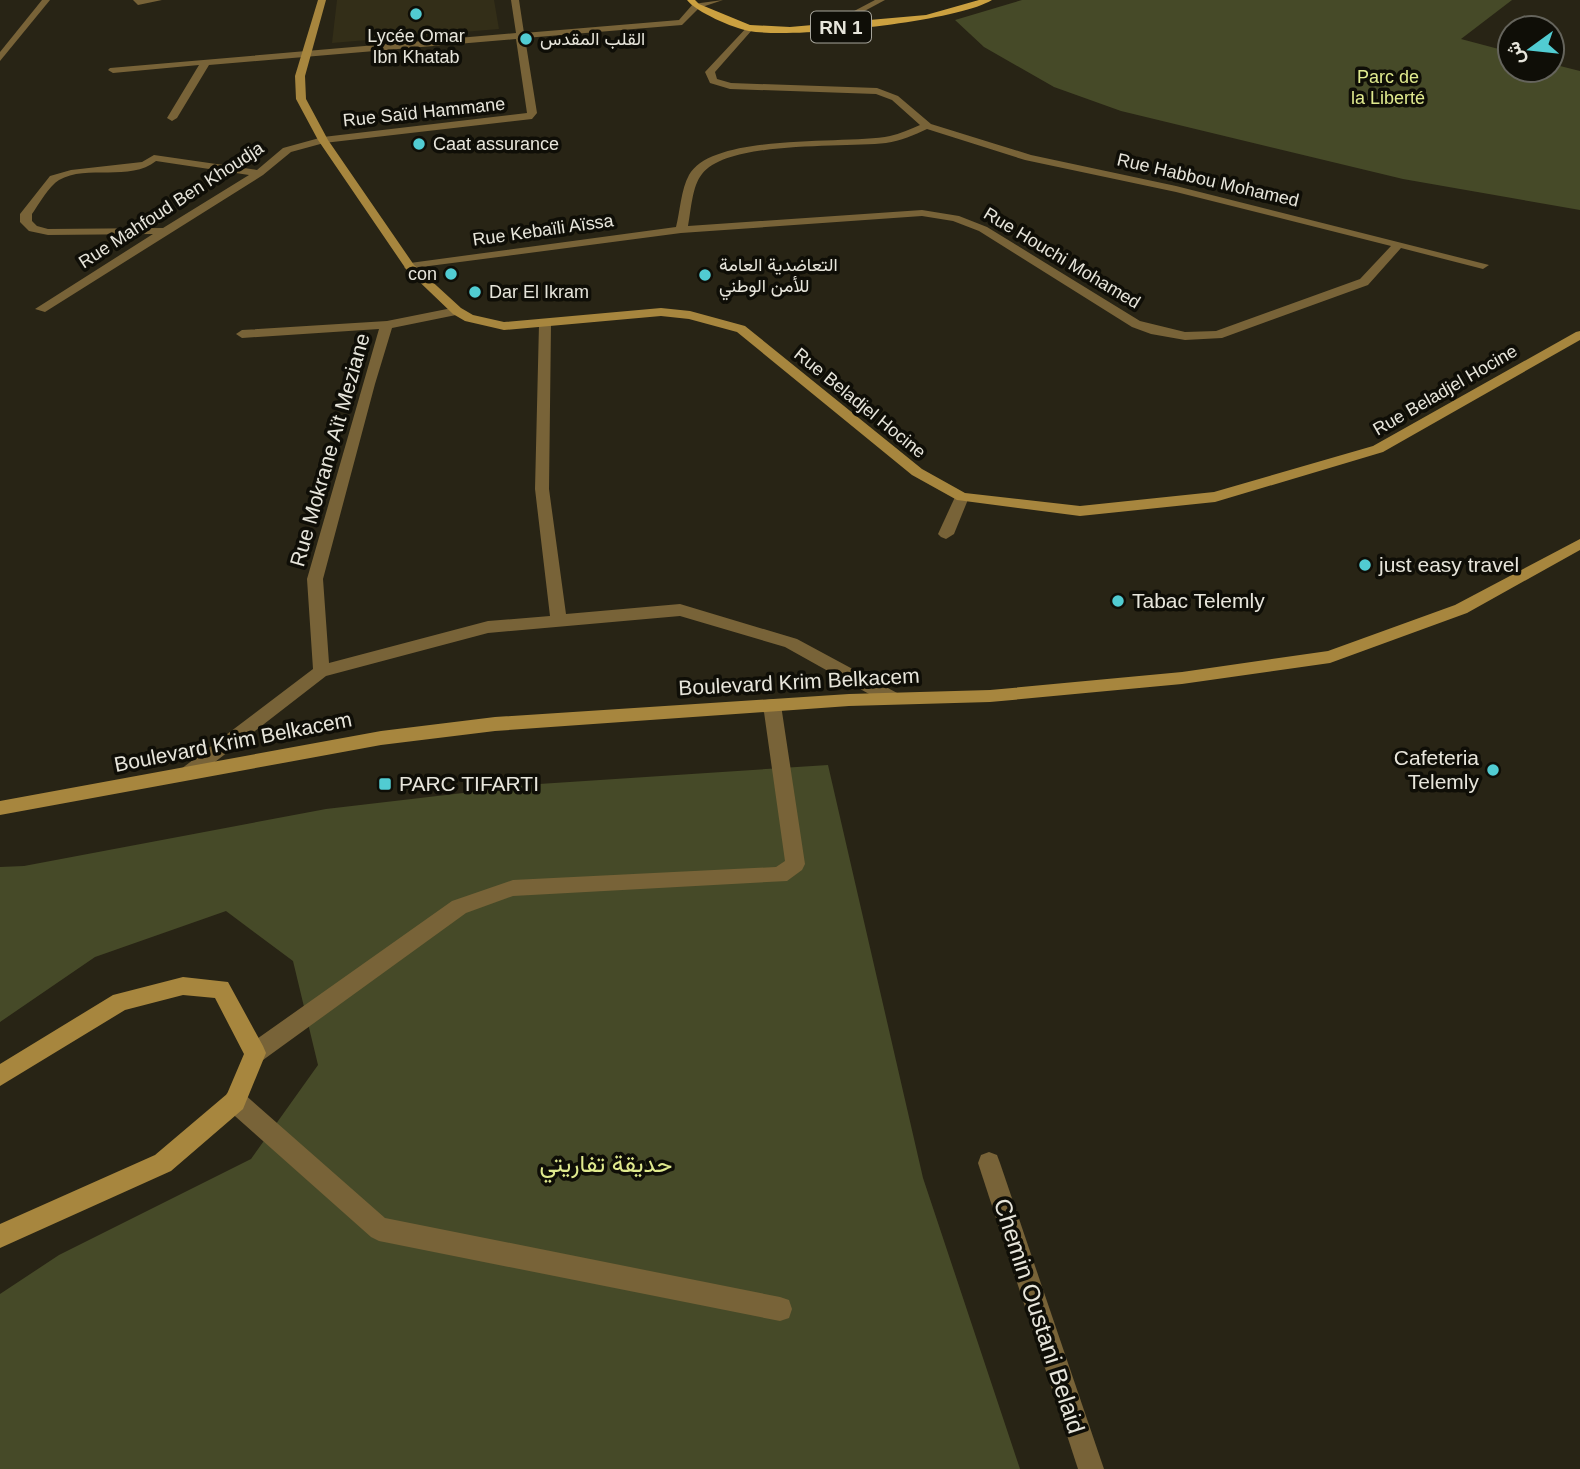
<svg xmlns="http://www.w3.org/2000/svg" width="1580" height="1469" viewBox="0 0 1580 1469" font-family="Helvetica,Vazirmatn,sans-serif">
<style>
.built{fill:#332e18}
.green{fill:#464a28}
.lines{fill:none;stroke-linecap:round;stroke-linejoin:round}
.lane{fill:#786338;fill-rule:evenodd}
.street{fill:#786338;fill-rule:evenodd}
.secondary{fill:#a7863e;fill-rule:evenodd}
.primary{fill:#cca140;fill-rule:evenodd}
.poi-dot{fill:#51ccd2;stroke:#0f0e07;stroke-width:2.5}
.labels{text-anchor:middle;stroke-width:7;stroke-linejoin:round;paint-order:stroke}
.far-poi-label{font-size:18px;fill:#e7e5db;stroke:#0f0e07;text-anchor:start}
.far-park-label{font-size:18px;fill:#e0ea8e;stroke:#0f0e07}
.far-street-label{font-size:18px;fill:#e7e5db;stroke:#0f0e07}
.shield{fill:#0f0e07;stroke:#a6a49b;stroke-width:2}
.shield-label{font-size:19px;font-weight:bold;fill:#e7e5db}
.street-label{font-size:21px;fill:#e7e5db;stroke:#0f0e07}
.poi-label{font-size:21px;fill:#e7e5db;stroke:#0f0e07;text-anchor:start}
.near-park-label{font-size:24px;fill:#e0ea8e;stroke:#0f0e07}
.near-street-label{font-size:24px;fill:#e7e5db;stroke:#0f0e07}
</style>
<rect width="100%" height="100%" fill="#282415"/>
<polygon class="built" points="337,0 494,0 499,29 332,43"/>
<g class="green">
<polygon points="1022,0 1512,0 1461,39 1510,52 1510,70 1552,70 1552,64 1580,71 1580,210 1403,179 1121,111 1054,87 984,47 955,20"/>
<polygon points="828,765 923,1178 1020,1469 0,1469 0,1294 59,1255 251,1159 318,1065 293,961 226,911 95,957 0,1022 0,867 24,866 326,809 539,784"/>
</g>
<g class="lines">
<polygon class="lane" points="235,1090 243,1093 385,1218 780,1297 789,1300 792,1309 789,1318 780,1321 379,1241 371,1237 227,1109 224,1101 227,1093"/>
<g class="street">
<polygon points="42,0 50,0 0,61 0,52"/>
<polygon points="133,0 162,0 138,5"/>
<path d="M511,0H519L524,33L679,20L693,4L723,0L699,8L682,25L525,38L537,113L532,119L324,143L291,152L263,175L45,312L35,309L153,234L48,235L29,231L20,222V214L50,176L71,170L142,162L154,155L257,170L283,148L323,137L527,113L516,39L209,65L177,118L172,121L167,118L199,65L113,73L108,70L110,68L516,33ZM156,161L249,175L163,228L48,229L37,226L32,221V214C39,204 49,186 59,180C87,164 130,182 156,161Z"/>
<polygon points="875,0 885,0 829,30 822,28"/>
<path d="M749,25L753,28L752,30L715,72L717,79L731,83L877,88L898,96L931,124L1031,155L1176,186L1489,265L1483,269L1401,248L1368,285L1222,338L1185,340L1151,334L1132,327L979,231L953,221L922,216L681,233L406,269L404,267L410,263L676,227C680,212 681,189 689,175C713,132 845,145 890,136C900,134 910,129 920,125L892,100L876,94L730,89L710,83L705,72ZM927,129L1025,160L1176,192L1391,246L1360,279L1216,331L1185,332L1140,321L987,227L959,216L922,210L688,226C691,211 692,186 702,174C729,140 843,148 886,143C901,141 914,135 927,129Z"/>
<polygon points="457,307 463,311 461,314 392,328 375,384 323,579 329,663 488,621 550,616 535,489 539,324 545,320 551,324 549,489 566,614 680,604 797,639 899,694 902,699 899,704 887,704 785,647 680,616 488,633 326,676 193,779 181,779 178,774 181,769 313,669 307,579 379,329 242,338 236,334 242,330 387,321"/>
<polygon points="962,492 969,497 954,534 946,539 941,537 938,534 955,497"/>
<polygon points="772,699 778,700 781,705 805,864 802,870 787,881 513,896 466,913 263,1060 255,1063 247,1060 244,1053 247,1046 452,901 513,880 776,867 785,861 763,705 766,700"/>
<polygon points="989,1152 997,1155 1000,1163 1104,1469 1078,1469 978,1163 981,1155"/>
</g>
<g class="secondary">
<polygon points="318,0 326,0 305,76 306,99 328,140 414,265 461,308 473,315 504,322 661,308 690,311 745,326 922,469 965,493 1080,506 1214,492 1373,446 1576,332 1580,331 1580,340 1383,452 1215,502 1080,516 957,500 912,475 737,332 689,319 661,316 504,330 465,321 453,314 406,269 318,140 296,99 295,76"/>
<polygon points="1580,539 1580,550 1467,613 1330,663 1182,684 990,702 849,706 495,731 381,745 0,815 0,801 381,731 495,717 849,694 990,690 1182,672 1328,651 1455,605"/>
<polygon points="183,977 228,982 263,1046 266,1053 243,1109 171,1171 0,1248 0,1224 155,1155 227,1094 244,1054 215,998 183,995 125,1010 0,1086 0,1064 113,995"/>
</g>
<path class="primary" d="M687,0H695L699,4L750,25L790,27L926,15L979,0H992C956,22 792,39 749,31C733,28 696,12 687,0Z"/>
</g>
<g class="poi-dot">
<circle cx="416" cy="14" r="7"/>
<circle cx="526" cy="39" r="7"/>
<circle cx="419" cy="144" r="7"/>
<circle cx="451" cy="274" r="7"/>
<circle cx="705" cy="275" r="7"/>
<circle cx="475" cy="292" r="7"/>
<circle cx="1365" cy="565" r="7"/>
<circle cx="1118" cy="601" r="7"/>
<circle cx="1493" cy="770" r="7"/>
<rect x="378" y="777" width="14" height="14" rx="3.5"/>
</g>
<g class="labels">
<g class="far-poi-label">
<text x="416" y="42" text-anchor="middle">Lycée Omar<tspan x="416" dy="21">Ibn Khatab</tspan></text>
<text x="540" y="45">القلب المقدس</text>
<text x="433" y="150">Caat assurance</text>
<text x="719" y="271">التعاضدية العامة<tspan x="719" dy="21">للأمن الوطني</tspan></text>
<text x="437" y="280" text-anchor="end">con</text>
<text x="489" y="298">Dar El Ikram</text>
</g>
<g class="far-park-label">
<text x="1388" y="83">Parc de<tspan x="1388" dy="21">la Liberté</tspan></text>
</g>
<g class="far-street-label">
<text transform="translate(424 112) rotate(-6)" y="6">Rue Saïd Hammane</text>
<text transform="translate(1208 180) rotate(13)" y="6">Rue Habbou Mohamed</text>
<text transform="translate(171 205) rotate(-33)" y="6">Rue Mahfoud Ben Khoudja</text>
<text transform="translate(543 230) rotate(-8)" y="6">Rue Kebaïli Aïssa</text>
<text transform="translate(1062 258) rotate(31)" y="6">Rue Houchi Mohamed</text>
<text transform="translate(1445 390) rotate(-30)" y="6">Rue Beladjel Hocine</text>
<text transform="translate(860 403) rotate(39)" y="6">Rue Beladjel Hocine</text>
</g>
<rect class="shield" x="811" y="11.5" width="60" height="31" rx="5"/>
<g class="shield-label">
<text x="841" y="34">RN 1</text>
</g>
<g class="street-label">
<text transform="translate(330 450) rotate(-74)" y="7">Rue Mokrane Aït Meziane</text>
<text transform="translate(799 682) rotate(-3)" y="7">Boulevard Krim Belkacem</text>
<text transform="translate(233 742) rotate(-11)" y="7">Boulevard Krim Belkacem</text>
</g>
<g class="poi-label">
<text x="1379" y="572">just easy travel</text>
<text x="1132" y="608">Tabac Telemly</text>
<text x="1479" y="765" text-anchor="end">Cafeteria<tspan x="1479" dy="24">Telemly</tspan></text>
<text x="399" y="791">PARC TIFARTI</text>
</g>
<g class="near-park-label">
<text x="606" y="1172">حديقة تفاريتي</text>
</g>
<g class="near-street-label">
<text transform="translate(1039 1316) rotate(72)" y="8">Chemin Oustani Belaid</text>
</g>
</g>
<g transform="translate(1531 49) rotate(255)"><circle r="33" fill="#0f0e07" stroke="#65645c" stroke-width="2"/>
<path d="M0-5L12 26L0 18L-12 26Z" fill="#51ccd2"/>
<text y="-10" font-size="19" font-weight="bold" text-anchor="middle" fill="#e7e5db">ش</text>
</g>
</svg>
